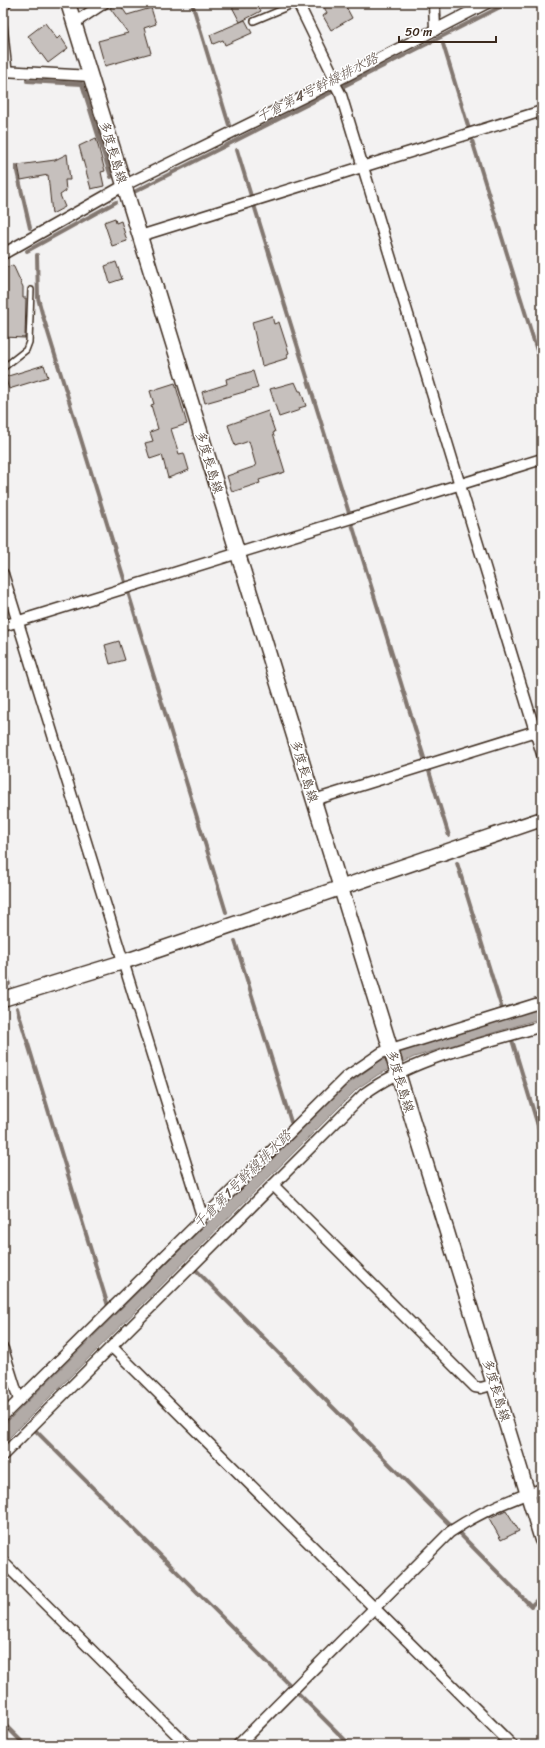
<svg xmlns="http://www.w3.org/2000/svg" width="545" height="1748" viewBox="0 0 545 1748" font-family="Sriracha,'Klee One',sans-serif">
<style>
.water{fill:#b2aba7;stroke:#827770}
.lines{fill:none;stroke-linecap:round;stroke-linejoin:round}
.stream{stroke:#827770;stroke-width:4}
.building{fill:#c6c0bd;stroke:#3b2a1e}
.lane-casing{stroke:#3b2a1e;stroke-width:8}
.street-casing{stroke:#3b2a1e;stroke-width:13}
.secondary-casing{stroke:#3b2a1e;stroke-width:17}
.lane{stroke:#fff;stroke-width:5}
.street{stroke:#fff;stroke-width:10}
.secondary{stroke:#fff;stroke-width:14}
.labels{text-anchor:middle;stroke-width:3;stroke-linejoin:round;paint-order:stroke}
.street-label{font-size:13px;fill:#3b2a1e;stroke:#fff}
.water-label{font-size:14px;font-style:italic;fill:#65574e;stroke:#fff}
</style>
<rect width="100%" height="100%" fill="#f3f2f2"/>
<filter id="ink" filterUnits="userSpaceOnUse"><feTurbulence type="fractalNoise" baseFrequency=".025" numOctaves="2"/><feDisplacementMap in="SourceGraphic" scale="8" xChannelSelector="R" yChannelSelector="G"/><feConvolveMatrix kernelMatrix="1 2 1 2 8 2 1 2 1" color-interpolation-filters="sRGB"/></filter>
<g filter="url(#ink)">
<polygon class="water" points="542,1007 542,1018 414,1057 379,1074 358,1088 3,1444 3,1426 344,1087 380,1061 410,1047"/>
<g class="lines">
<g class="stream">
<polyline points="192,3 229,125"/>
<polyline points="439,3 440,17"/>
<polyline points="443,44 469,129"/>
<polyline points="27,81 82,84 111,177"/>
<polyline points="471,137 542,367"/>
<polyline points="237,150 251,196"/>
<polyline points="16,167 30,228"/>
<polyline points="136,191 508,3"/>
<polyline points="254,205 349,513"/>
<polyline points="27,251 116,202"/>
<polyline points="37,255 38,298 42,313 125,582"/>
<polyline points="352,524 425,761"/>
<polyline points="128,592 226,912"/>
<polyline points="428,768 449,836"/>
<polyline points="457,863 502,1009"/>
<polyline points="235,941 291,1122"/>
<polyline points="3,963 9,984"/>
<polyline points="17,1008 108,1306"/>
<polyline points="512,1040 542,1139"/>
<polyline points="197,1271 449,1524"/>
<polyline points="36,1431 289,1684"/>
<polyline points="459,1533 531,1606 542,1595"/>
<polyline points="299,1694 350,1745"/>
<polyline points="3,1723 25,1745"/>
</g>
</g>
<g class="building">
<polygon points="117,3 119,3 127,15 151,8 156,24 144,28 151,53 105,66 98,41 128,33 110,8"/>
<polygon points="230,3 257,3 261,11 240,22"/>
<polygon points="322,3 344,3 352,18 331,30 323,16 327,13"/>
<polygon points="245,20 252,33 225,45 223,40 213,44 210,35"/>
<polygon points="45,23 57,39 60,36 68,48 48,63 28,36"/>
<polygon points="96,138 105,171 101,172 104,186 91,189 79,146"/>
<polygon points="67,154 70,180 65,180 66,191 60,195 65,207 52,214 48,175 21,180 18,165 55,160"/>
<polygon points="115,218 116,223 121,221 127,241 112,246 104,222"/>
<polygon points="116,262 122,279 110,283 105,266"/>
<polygon points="13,265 23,287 23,298 26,298 25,338 3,337 3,269"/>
<polygon points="272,316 274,324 279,322 289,353 287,354 288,358 262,366 252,322"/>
<polygon points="44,365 48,377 9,389 5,377"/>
<polygon points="253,371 258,388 205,403 202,392 227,384 226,379"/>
<polygon points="295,382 299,391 301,391 306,406 299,408 300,410 279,417 270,389"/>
<polygon points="175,383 187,424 171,429 179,454 184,453 189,470 168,478 162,455 150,459 145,443 153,441 150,432 158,429 151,405 154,404 150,391"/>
<polygon points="268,411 275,432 273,433 285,472 259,480 260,483 232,492 227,476 256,466 249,441 235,446 228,425"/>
<polygon points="119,641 125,660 110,664 105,645"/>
<polygon points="506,1510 519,1531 501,1540 489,1518"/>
</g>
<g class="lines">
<defs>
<g id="lane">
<polyline points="3,15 9,71"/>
<polyline points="254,21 297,3"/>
<polyline points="3,368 26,350 29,342 31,290"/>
</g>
<g id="street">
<polyline points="298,3 336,81"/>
<polyline points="434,3 435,30"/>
<polyline points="3,5 6,3"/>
<polyline points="74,23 104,3"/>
<polyline points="3,71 91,76"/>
<polyline points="334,82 341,95 542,754"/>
<polyline points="140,236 542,111"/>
<polyline points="3,254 125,185 336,81 487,3"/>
<polyline points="3,574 202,1216"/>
<polyline points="3,626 542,459"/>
<polyline points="314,800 542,729"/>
<polyline points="273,1185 475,1387 481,1388 495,1384"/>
<polyline points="112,1347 512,1745"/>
<polyline points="3,1349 19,1400"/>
<polyline points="3,1416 199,1222 202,1216 214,1208 346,1077 381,1053 391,1049 542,1002"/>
<path d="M3,1455L364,1094C414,1057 483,1044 542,1026"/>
<polyline points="3,1562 187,1745"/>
<path d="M238,1745L450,1532C478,1513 510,1499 542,1489"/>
</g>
<g id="secondary">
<polyline points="68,3 542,1540"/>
<polyline points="3,999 123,962 542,819"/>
</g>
</defs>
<use href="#lane" class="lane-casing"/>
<use href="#street" class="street-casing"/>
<use href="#secondary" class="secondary-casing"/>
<use href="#lane" class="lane"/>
<use href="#street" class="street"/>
<use href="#secondary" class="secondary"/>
</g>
</g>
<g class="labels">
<g class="street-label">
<text transform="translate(114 152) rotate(73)" y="5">多度長島線</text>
<text transform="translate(210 462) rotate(73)" y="5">多度長島線</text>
<text transform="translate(305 771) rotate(73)" y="5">多度長島線</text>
<text transform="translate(401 1081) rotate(73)" y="5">多度長島線</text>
<text transform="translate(497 1390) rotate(73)" y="5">多度長島線</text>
</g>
<g class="water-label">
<text transform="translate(317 87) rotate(-27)" y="5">千倉第4号幹線排水路</text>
<text transform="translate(242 1179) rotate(-45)" y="5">千倉第1号幹線排水路</text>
</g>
</g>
<rect width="545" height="1748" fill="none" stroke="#fff" stroke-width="16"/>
<rect x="8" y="8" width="529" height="1732" fill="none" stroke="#3b2a1e" stroke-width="1.5" filter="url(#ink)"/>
<path d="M399 36v6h97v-6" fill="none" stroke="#3b2a1e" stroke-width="2"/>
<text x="405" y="36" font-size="12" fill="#3b2a1e" stroke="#ffffff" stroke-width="3" paint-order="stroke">50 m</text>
</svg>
